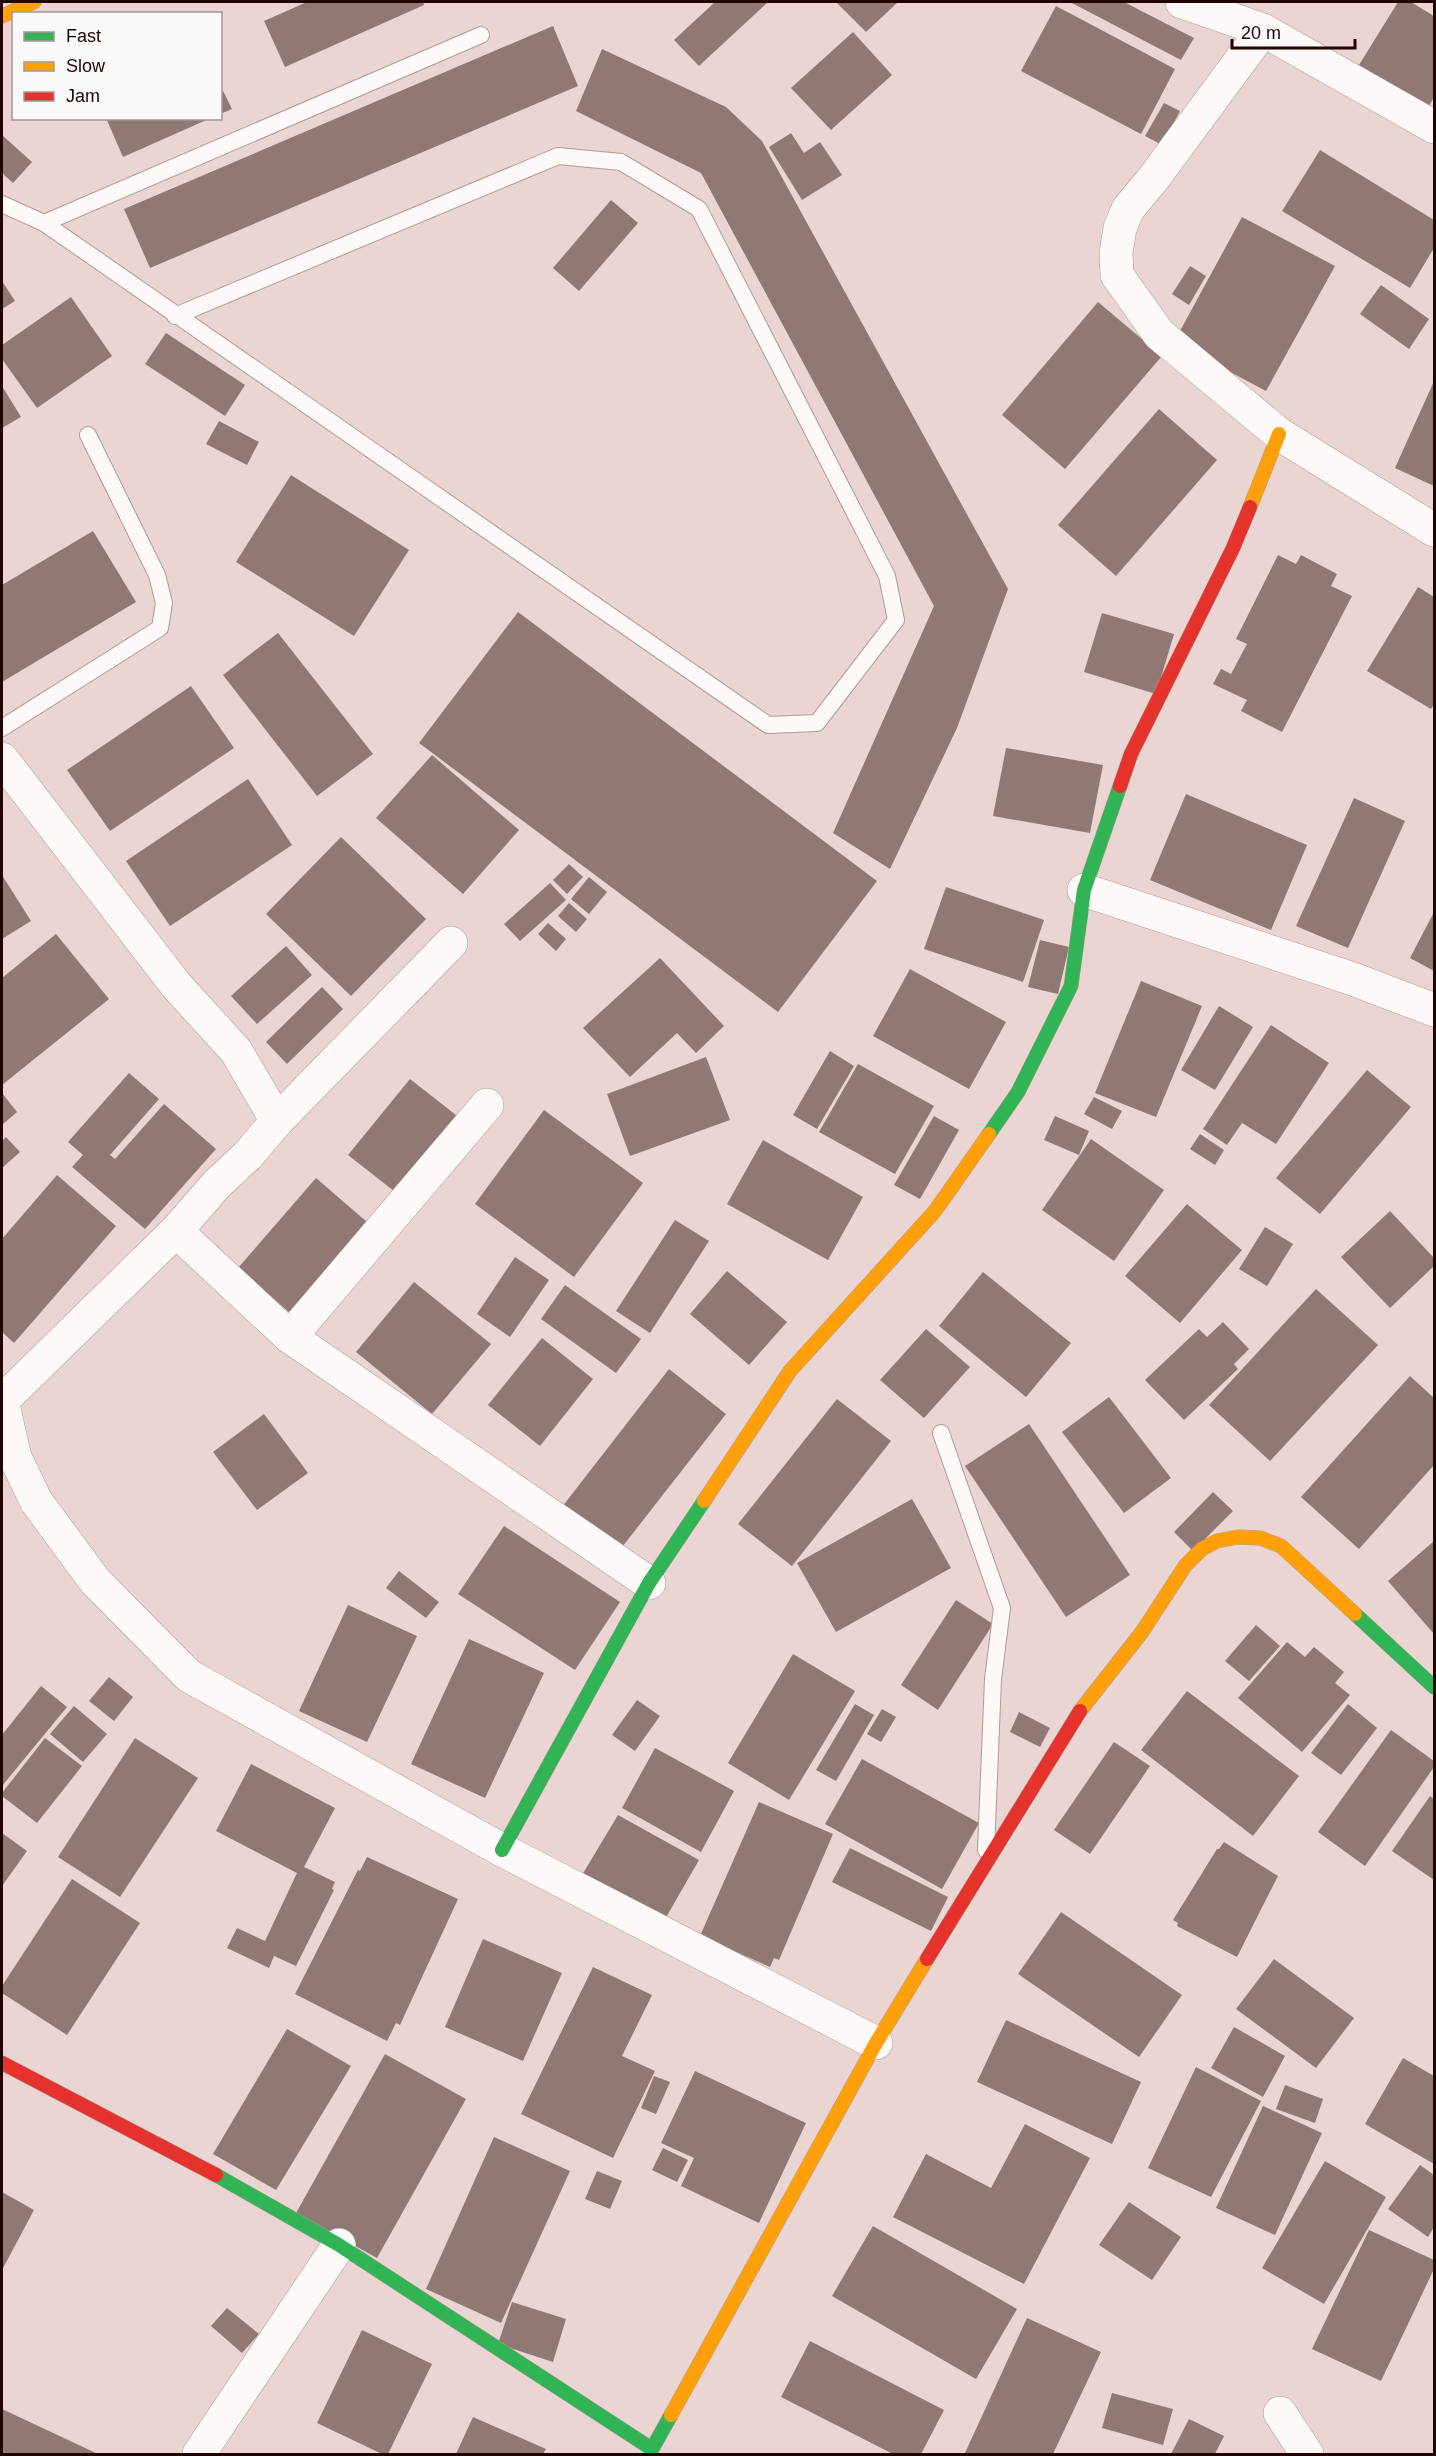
<svg xmlns="http://www.w3.org/2000/svg" width="1436" height="2456" viewBox="0 0 1436 2456" font-family="Arial,sans-serif">
<style>
.building{fill:#907874}
.lines{fill:none;stroke-linecap:round;stroke-linejoin:round}
.lane-casing{stroke:#b29a96;stroke-width:18}
.street-casing{stroke:#b29a96;stroke-width:34}
.fast-casing{stroke:#b29a96;stroke-width:15}
.slow-casing{stroke:#b29a96;stroke-width:15}
.jam-casing{stroke:#b29a96;stroke-width:15}
.lane{stroke:#fcf9f8;stroke-width:16}
.street{stroke:#fcf9f8;stroke-width:33}
.fast{stroke:#30b455;stroke-width:14}
.slow{stroke:#ff9f0a;stroke-width:14}
.jam{stroke:#e5322d;stroke-width:14}
</style>
<rect width="100%" height="100%" fill="#ead5d2"/>
<g class="building">
<polygon points="307,2 423,2 424,5 285,67 264,21"/>
<polygon points="715,2 768,2 699,66 674,40"/>
<polygon points="836,2 898,2 866,32"/>
<polygon points="1070,2 1124,2 1194,38 1181,60"/>
<polygon points="1398,2 1411,2 1434,16 1434,97 1428,108 1359,65"/>
<polygon points="1056,6 1175,69 1141,134 1021,71"/>
<polygon points="553,26 578,86 150,268 124,209"/>
<polygon points="853,32 892,75 831,130 791,88"/>
<polygon points="602,49 726,107 762,141 1008,589 957,728 890,869 833,833 934,606 701,173 576,111"/>
<polygon points="220,85 232,109 220,114"/>
<polygon points="1164,103 1180,111 1162,145 1145,136"/>
<polygon points="106,118 211,118 123,157"/>
<polygon points="791,133 804,153 820,142 842,175 802,200 769,147"/>
<polygon points="2,135 32,162 13,183 2,173"/>
<polygon points="1320,150 1434,220 1434,248 1410,288 1282,211"/>
<polygon points="611,200 638,223 579,291 553,268"/>
<polygon points="1242,217 1335,266 1266,391 1174,342"/>
<polygon points="1190,266 1206,276 1189,305 1172,294"/>
<polygon points="2,281 15,301 2,309"/>
<polygon points="1381,285 1429,319 1409,349 1360,314"/>
<polygon points="71,297 112,356 37,408 2,359 2,345"/>
<polygon points="1098,302 1162,356 1065,469 1002,415"/>
<polygon points="166,333 245,385 225,416 145,364"/>
<polygon points="1434,381 1434,486 1395,468"/>
<polygon points="2,386 21,417 2,428"/>
<polygon points="1159,409 1217,460 1116,576 1058,525"/>
<polygon points="219,421 259,442 247,465 206,444"/>
<polygon points="291,475 409,550 354,636 236,562"/>
<polygon points="93,531 136,602 2,682 2,585"/>
<polygon points="1278,555 1296,564 1301,555 1337,574 1331,586 1352,596 1282,732 1241,711 1247,700 1213,684 1221,669 1231,674 1247,644 1236,639"/>
<polygon points="1418,587 1434,597 1434,704 1431,709 1367,671"/>
<polygon points="518,612 877,881 778,1012 419,743"/>
<polygon points="1102,613 1174,634 1156,694 1084,672"/>
<polygon points="278,633 373,754 317,796 223,675"/>
<polygon points="191,686 234,748 110,831 67,770"/>
<polygon points="1006,748 1103,765 1090,833 993,816"/>
<polygon points="432,755 519,830 463,894 376,818"/>
<polygon points="248,779 292,845 170,926 126,861"/>
<polygon points="1186,794 1307,845 1271,930 1150,880"/>
<polygon points="1354,798 1405,821 1348,948 1296,926"/>
<polygon points="341,837 426,919 351,996 266,914"/>
<polygon points="569,864 583,877 567,894 553,880"/>
<polygon points="2,875 31,921 2,939"/>
<polygon points="589,877 607,892 589,914 571,899"/>
<polygon points="550,883 566,900 520,941 504,924"/>
<polygon points="946,887 1044,920 1023,982 924,949"/>
<polygon points="569,903 587,919 576,932 558,916"/>
<polygon points="1434,912 1434,971 1410,958"/>
<polygon points="548,923 566,939 556,951 538,934"/>
<polygon points="56,934 109,999 2,1085 2,978"/>
<polygon points="1040,940 1069,947 1058,994 1028,987"/>
<polygon points="286,946 312,975 257,1024 231,996"/>
<polygon points="660,958 724,1026 696,1053 677,1033 630,1077 583,1028"/>
<polygon points="910,969 1006,1022 969,1089 873,1036"/>
<polygon points="1141,981 1202,1006 1156,1117 1095,1093"/>
<polygon points="322,987 343,1009 287,1064 266,1042"/>
<polygon points="1219,1006 1253,1027 1215,1090 1181,1070"/>
<polygon points="1271,1025 1329,1063 1276,1144 1242,1123 1227,1145 1203,1129"/>
<polygon points="830,1051 854,1066 817,1129 793,1115"/>
<polygon points="706,1057 730,1120 630,1156 607,1094"/>
<polygon points="858,1064 934,1106 895,1174 819,1132"/>
<polygon points="1367,1070 1411,1107 1320,1214 1276,1178"/>
<polygon points="129,1073 159,1099 110,1155 115,1159 164,1104 216,1149 145,1229 72,1167 83,1155 68,1142"/>
<polygon points="410,1079 461,1119 399,1195 348,1155"/>
<polygon points="2,1093 17,1112 2,1125"/>
<polygon points="1094,1097 1122,1111 1112,1129 1084,1114"/>
<polygon points="544,1110 643,1183 574,1277 475,1204"/>
<polygon points="934,1116 959,1130 920,1199 894,1185"/>
<polygon points="1055,1116 1089,1131 1079,1155 1044,1140"/>
<polygon points="1200,1134 1224,1150 1215,1165 1190,1149"/>
<polygon points="6,1137 20,1152 2,1168 2,1141"/>
<polygon points="1091,1139 1164,1190 1114,1261 1042,1210"/>
<polygon points="763,1140 863,1197 828,1260 727,1204"/>
<polygon points="57,1175 116,1226 14,1343 2,1332 2,1239"/>
<polygon points="316,1178 367,1222 289,1312 238,1268"/>
<polygon points="1187,1204 1242,1250 1180,1323 1125,1276"/>
<polygon points="1390,1211 1434,1258 1434,1266 1390,1308 1341,1257"/>
<polygon points="675,1220 709,1241 650,1333 616,1311"/>
<polygon points="1265,1227 1293,1244 1267,1286 1239,1269"/>
<polygon points="515,1257 549,1280 510,1337 477,1314"/>
<polygon points="727,1271 787,1322 749,1365 690,1314"/>
<polygon points="983,1272 1071,1343 1026,1397 939,1326"/>
<polygon points="414,1282 491,1344 432,1414 356,1352"/>
<polygon points="565,1285 641,1339 616,1373 541,1319"/>
<polygon points="1316,1289 1378,1345 1270,1461 1209,1405"/>
<polygon points="1223,1322 1249,1349 1234,1364 1238,1369 1184,1420 1145,1380 1199,1329 1207,1337"/>
<polygon points="926,1329 970,1367 924,1418 880,1380"/>
<polygon points="542,1338 593,1379 540,1446 488,1405"/>
<polygon points="669,1369 726,1414 619,1551 562,1507"/>
<polygon points="1410,1376 1434,1398 1434,1465 1359,1549 1301,1497"/>
<polygon points="1109,1397 1171,1478 1124,1513 1062,1432"/>
<polygon points="837,1399 891,1441 792,1566 738,1524"/>
<polygon points="264,1414 308,1473 257,1510 213,1452"/>
<polygon points="1029,1424 1130,1575 1066,1617 965,1466"/>
<polygon points="1213,1492 1233,1511 1193,1551 1174,1532"/>
<polygon points="912,1499 951,1568 836,1632 797,1563"/>
<polygon points="504,1526 620,1602 575,1670 458,1594"/>
<polygon points="1434,1541 1434,1634 1388,1581"/>
<polygon points="399,1571 439,1602 426,1618 386,1588"/>
<polygon points="956,1600 993,1624 938,1710 901,1685"/>
<polygon points="348,1605 417,1636 367,1742 299,1711"/>
<polygon points="1256,1625 1280,1646 1249,1681 1225,1661"/>
<polygon points="469,1639 544,1673 485,1798 411,1764"/>
<polygon points="1287,1642 1305,1657 1314,1647 1344,1672 1335,1683 1350,1695 1302,1752 1238,1698"/>
<polygon points="793,1654 855,1691 789,1800 728,1763"/>
<polygon points="109,1677 133,1697 114,1721 89,1701"/>
<polygon points="41,1686 67,1707 2,1786 2,1735"/>
<polygon points="1187,1691 1299,1776 1253,1836 1141,1750"/>
<polygon points="637,1700 660,1716 635,1751 612,1735"/>
<polygon points="855,1704 874,1715 836,1781 816,1770"/>
<polygon points="1348,1704 1377,1728 1341,1775 1311,1753"/>
<polygon points="74,1706 107,1734 83,1762 50,1734"/>
<polygon points="882,1709 896,1717 881,1742 867,1734"/>
<polygon points="1019,1712 1050,1728 1040,1747 1010,1732"/>
<polygon points="1391,1730 1434,1761 1434,1767 1365,1866 1318,1832"/>
<polygon points="45,1738 82,1766 37,1823 2,1796 2,1793"/>
<polygon points="135,1738 198,1778 120,1897 58,1857"/>
<polygon points="1114,1742 1150,1766 1090,1854 1054,1830"/>
<polygon points="655,1748 734,1791 701,1852 622,1808"/>
<polygon points="862,1759 979,1823 942,1889 825,1824"/>
<polygon points="251,1764 335,1808 304,1867 335,1882 332,1889 334,1890 296,1966 274,1956 269,1968 227,1948 237,1928 265,1941 297,1873 216,1831"/>
<polygon points="1430,1796 1434,1799 1434,1880 1392,1851"/>
<polygon points="759,1802 833,1834 779,1960 774,1958 770,1967 700,1936"/>
<polygon points="618,1815 699,1860 664,1921 582,1875"/>
<polygon points="2,1833 27,1851 2,1886"/>
<polygon points="1224,1842 1278,1876 1237,1957 1177,1926 1178,1923 1173,1920 1217,1849 1219,1849"/>
<polygon points="850,1848 948,1897 931,1931 832,1882"/>
<polygon points="367,1857 458,1899 400,2025 396,2023 387,2041 295,1994 358,1870 360,1871"/>
<polygon points="72,1879 140,1923 67,2035 2,1993 2,1986"/>
<polygon points="1061,1912 1182,1995 1139,2057 1018,1974"/>
<polygon points="483,1939 562,1973 523,2061 445,2027"/>
<polygon points="1274,1959 1354,2018 1316,2068 1236,2009"/>
<polygon points="593,1967 652,1995 622,2056 655,2071 613,2158 521,2114"/>
<polygon points="1006,2020 1141,2082 1112,2144 977,2082"/>
<polygon points="1234,2027 1285,2056 1263,2097 1211,2068"/>
<polygon points="287,2029 351,2066 276,2190 213,2154"/>
<polygon points="385,2054 466,2099 377,2258 296,2213"/>
<polygon points="1403,2058 1434,2076 1434,2164 1365,2124"/>
<polygon points="1196,2067 1261,2101 1211,2197 1148,2168"/>
<polygon points="695,2071 806,2123 759,2223 681,2186 694,2158 661,2143"/>
<polygon points="654,2076 670,2082 656,2114 641,2108"/>
<polygon points="1285,2085 1323,2099 1315,2123 1276,2109"/>
<polygon points="1263,2106 1322,2133 1275,2235 1216,2208"/>
<polygon points="1025,2124 1090,2158 1024,2284 893,2217 926,2154 991,2188"/>
<polygon points="494,2137 570,2171 501,2323 426,2289"/>
<polygon points="663,2148 688,2160 677,2182 652,2170"/>
<polygon points="1325,2161 1386,2197 1324,2304 1262,2268"/>
<polygon points="1420,2165 1434,2175 1434,2227 1428,2237 1388,2209"/>
<polygon points="597,2171 622,2181 610,2209 585,2199"/>
<polygon points="2,2192 34,2210 2,2270"/>
<polygon points="1129,2202 1181,2237 1152,2280 1099,2245"/>
<polygon points="873,2226 1017,2309 976,2379 832,2296"/>
<polygon points="1369,2230 1434,2260 1434,2269 1381,2381 1312,2349"/>
<polygon points="512,2302 566,2319 553,2362 498,2344"/>
<polygon points="227,2308 259,2334 242,2353 211,2326"/>
<polygon points="1027,2318 1101,2352 1053,2454 969,2454 965,2453"/>
<polygon points="362,2330 432,2364 388,2454 382,2454 317,2423"/>
<polygon points="810,2341 944,2410 921,2454 893,2454 781,2397"/>
<polygon points="1112,2393 1173,2409 1163,2445 1102,2428"/>
<polygon points="2,2409 98,2454 2,2454"/>
<polygon points="473,2417 546,2449 543,2454 456,2454"/>
<polygon points="1189,2419 1224,2436 1215,2454 1171,2454"/>
</g>
<g class="lines">
<defs>
<g id="lane">
<polyline points="2,204 44,223 768,725 817,723 896,620 887,576 699,209 621,162 558,156 175,316"/>
<polyline points="44,223 481,35"/>
<polyline points="2,728 160,628 164,603 157,575 88,435"/>
<polyline points="941,1433 1002,1608 993,1679 986,1850"/>
</g>
<g id="street">
<polyline points="1182,2 1263,30 1434,127"/>
<polyline points="1263,30 1153,179 1128,209 1120,228 1116,253 1117,275 1159,334 1279,434 1434,530"/>
<polyline points="2,759 176,985 236,1051 277,1121"/>
<polyline points="1084,890 1353,979 1434,1010"/>
<polyline points="176,1231 290,1337 649,1583"/>
<polyline points="290,1337 487,1105"/>
<polyline points="2,1401 15,1457 36,1501 95,1581 189,1676 502,1850 876,2043"/>
<polyline points="2,1401 176,1231 217,1184 248,1155 277,1121 451,943"/>
<polyline points="1280,2413 1307,2454"/>
<polyline points="199,2454 339,2245"/>
</g>
<g id="fast">
<polyline points="989,1134 1018,1092 1071,986 1084,890 1120,786"/>
<polyline points="1355,1614 1434,1687"/>
<polyline points="502,1850 649,1583 704,1501"/>
<polyline points="216,2175 339,2245 652,2449 671,2415"/>
</g>
<g id="slow">
<polyline points="2,16 34,2"/>
<polyline points="1250,507 1279,434"/>
<polyline points="704,1501 790,1371 935,1211 989,1134"/>
<polyline points="1080,1711 1142,1632 1185,1566 1202,1549 1217,1541 1238,1537 1260,1538 1281,1546 1355,1614"/>
<polyline points="671,2415 876,2043 927,1959"/>
</g>
<g id="jam">
<polyline points="1120,786 1131,754 1233,548 1250,507"/>
<polyline points="927,1959 1080,1711"/>
<polyline points="2,2063 216,2175"/>
</g>
</defs>
<use href="#lane" class="lane-casing"/>
<use href="#street" class="street-casing"/>
<use href="#fast" class="fast-casing"/>
<use href="#slow" class="slow-casing"/>
<use href="#jam" class="jam-casing"/>
<use href="#lane" class="lane"/>
<use href="#street" class="street"/>
<use href="#fast" class="fast"/>
<use href="#slow" class="slow"/>
<use href="#jam" class="jam"/>
</g>
<rect width="1436" height="2456" fill="none" stroke="#220402" stroke-width="6"/>
<rect x="12" y="12" width="210" height="108" fill="#f9f9f9" stroke="#a39796" stroke-width="1.5"/>
<rect x="24" y="32" width="30" height="9" fill="#30b455" stroke="#a39796" stroke-width="1.5"/>
<text x="66" y="42" font-size="18" fill="#220402">Fast</text>
<rect x="24" y="62" width="30" height="9" fill="#ff9f0a" stroke="#a39796" stroke-width="1.5"/>
<text x="66" y="72" font-size="18" fill="#220402">Slow</text>
<rect x="24" y="92" width="30" height="9" fill="#e5322d" stroke="#a39796" stroke-width="1.5"/>
<text x="66" y="102" font-size="18" fill="#220402">Jam</text>
<path d="M1232 39v9h123v-9" fill="none" stroke="#220402" stroke-width="3"/>
<text x="1241" y="39" font-size="18" fill="#220402" stroke="#f9f9f9" stroke-width="4.5" paint-order="stroke">20 m</text>
</svg>
